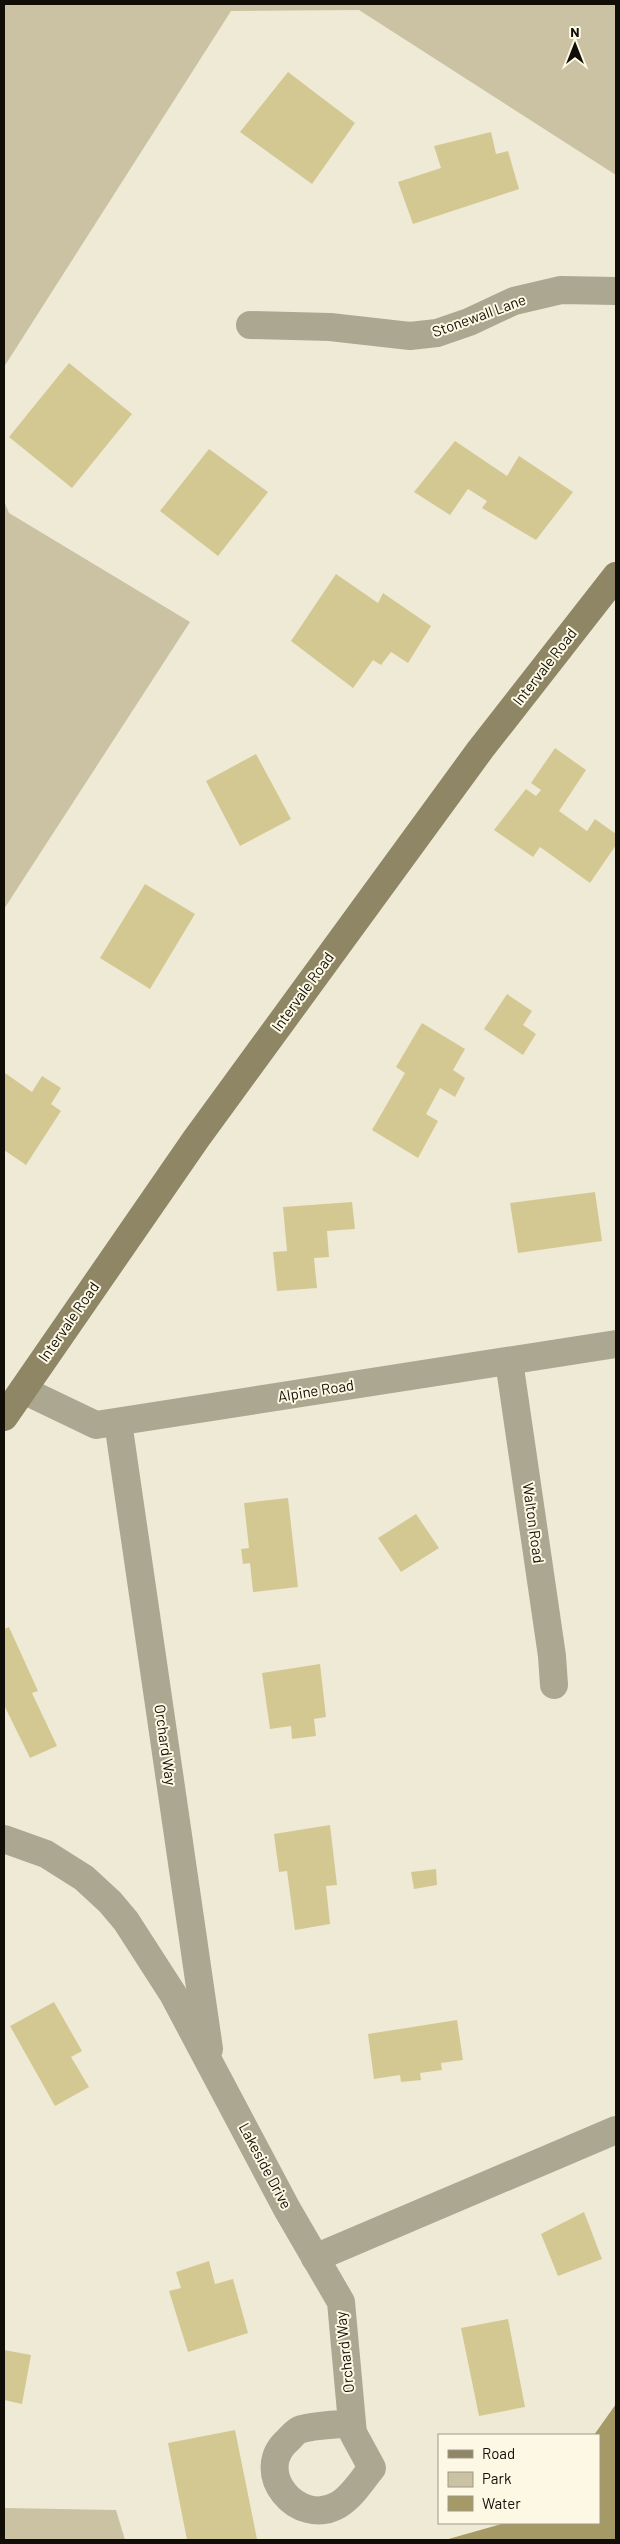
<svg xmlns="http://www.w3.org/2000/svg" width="620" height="2544" viewBox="0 0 620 2544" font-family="Barlow,sans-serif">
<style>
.green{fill:#cac2a3}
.water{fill:#a59965}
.building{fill:#d4c892}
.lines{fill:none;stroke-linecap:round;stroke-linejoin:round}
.street{stroke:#aca790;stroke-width:28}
.secondary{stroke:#8e8664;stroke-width:28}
.labels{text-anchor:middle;stroke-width:4;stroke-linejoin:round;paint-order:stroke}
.street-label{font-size:15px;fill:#100e07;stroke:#fcf8e3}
</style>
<rect width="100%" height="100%" fill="#efead6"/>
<g class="green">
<polygon points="4,4 616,4 616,175 359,10 231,11 4,367"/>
<polygon points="4,501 9,513 190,622 4,909"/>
<polygon points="4,2508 116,2510 125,2540 4,2540"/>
</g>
<polygon class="water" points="616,2404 616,2540 445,2540 505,2523 599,2523 599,2435 594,2435"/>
<g class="building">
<polygon points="288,72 355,123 312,184 240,132"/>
<polygon points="491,132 496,154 508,151 519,189 413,224 398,182 441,168 434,146"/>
<polygon points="69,363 132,414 72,488 9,437"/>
<polygon points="455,441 507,476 519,456 573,492 536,540 482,508 487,501 468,489 450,515 414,492"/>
<polygon points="209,449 268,492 218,556 160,511"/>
<polygon points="336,574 378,603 383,593 431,626 408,663 391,652 381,665 373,660 353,688 291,641"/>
<polygon points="555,748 586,770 559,811 587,831 595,819 616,834 616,845 590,883 540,847 533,857 494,830 526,789 536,796 541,790 531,783"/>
<polygon points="256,754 291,819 240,846 206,781"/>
<polygon points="145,884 195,914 150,989 100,958"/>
<polygon points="507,994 532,1011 523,1025 536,1034 523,1055 484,1029"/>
<polygon points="422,1023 465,1049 453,1070 465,1078 455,1097 440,1088 426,1114 438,1121 418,1158 372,1130 405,1073 396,1067"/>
<polygon points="5,1073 32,1092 42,1076 61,1088 51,1104 61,1111 26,1165 4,1150"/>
<polygon points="595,1192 602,1241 518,1253 510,1203"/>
<polygon points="352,1202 355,1229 327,1231 329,1257 314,1258 317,1288 277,1291 273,1252 287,1251 283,1207"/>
<polygon points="288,1498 298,1587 253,1592 250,1563 243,1564 241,1549 249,1548 244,1503"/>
<polygon points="416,1514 439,1548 401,1572 378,1538"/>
<polygon points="9,1627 38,1691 32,1693 57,1746 30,1758 4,1705 4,1629"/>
<polygon points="320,1664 326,1717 314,1719 316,1736 292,1739 291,1726 270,1729 262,1673"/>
<polygon points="330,1825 337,1885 326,1886 330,1924 295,1930 287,1871 279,1872 274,1834"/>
<polygon points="436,1869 437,1885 414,1889 411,1872"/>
<polygon points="54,2002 82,2051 71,2057 89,2087 55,2106 10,2026"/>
<polygon points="457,2020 463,2060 441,2063 442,2070 420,2073 421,2080 401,2082 400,2075 374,2079 368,2034"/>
<polygon points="584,2212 602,2259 558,2276 541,2234"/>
<polygon points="209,2261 215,2284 233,2279 248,2333 188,2352 169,2291 181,2288 176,2272"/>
<polygon points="508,2319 525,2407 479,2416 461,2328"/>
<polygon points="4,2350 31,2355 22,2404 4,2400"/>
<polygon points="235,2430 257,2539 187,2540 168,2443"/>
</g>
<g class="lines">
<g class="street">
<polyline points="250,325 330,327 410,336 437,333 469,322 514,301 561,290 616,291"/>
<polyline points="509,1361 552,1656 554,1685"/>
<polyline points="23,1390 96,1425 616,1344"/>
<polyline points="118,1422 209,2049"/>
<path d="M4,1839L46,1854L84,1878L110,1902L126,1921L173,1994L287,2209L341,2302L352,2423L353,2433L372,2468C362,2480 352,2497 338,2505C298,2528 251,2472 288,2440C291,2437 295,2432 299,2430C312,2425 338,2425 352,2423"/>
<polyline points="315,2258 616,2130"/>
</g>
<polyline class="secondary" points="4,1417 196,1139 480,750 616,576"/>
</g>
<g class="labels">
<g class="street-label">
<text transform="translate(479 316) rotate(-20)" y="5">Stonewall Lane</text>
<text transform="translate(545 667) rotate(-52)" y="5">Intervale Road</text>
<text transform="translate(303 992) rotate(-54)" y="5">Intervale Road</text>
<text transform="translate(69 1322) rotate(-55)" y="5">Intervale Road</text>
<text transform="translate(316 1391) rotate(-9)" y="5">Alpine Road</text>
<text transform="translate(533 1523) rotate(82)" y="5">Walton Road</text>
<text transform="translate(165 1745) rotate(82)" y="5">Orchard Way</text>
<text transform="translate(265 2166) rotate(62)" y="5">Lakeside Drive</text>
<text transform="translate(345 2352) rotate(-96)" y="5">Orchard Way</text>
</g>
</g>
<rect width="620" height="2544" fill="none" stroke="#100e07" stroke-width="10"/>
<rect x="438" y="2434" width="162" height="90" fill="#fcf8e3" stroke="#9e9a8b"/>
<rect x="448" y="2450" width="25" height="8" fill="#8e8664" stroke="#9e9a8b"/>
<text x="482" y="2459" font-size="15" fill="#100e07">Road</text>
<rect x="448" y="2472" width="25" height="15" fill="#cac2a3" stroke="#9e9a8b"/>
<text x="482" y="2484" font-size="15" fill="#100e07">Park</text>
<rect x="448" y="2496" width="25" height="15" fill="#a59965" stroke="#9e9a8b"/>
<text x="482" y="2509" font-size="15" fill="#100e07">Water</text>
<g transform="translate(575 45)" stroke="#fcf8e3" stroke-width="4" paint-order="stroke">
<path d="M0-4L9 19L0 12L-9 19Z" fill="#100e07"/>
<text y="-8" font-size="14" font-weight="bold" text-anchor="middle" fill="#100e07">N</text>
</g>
</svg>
